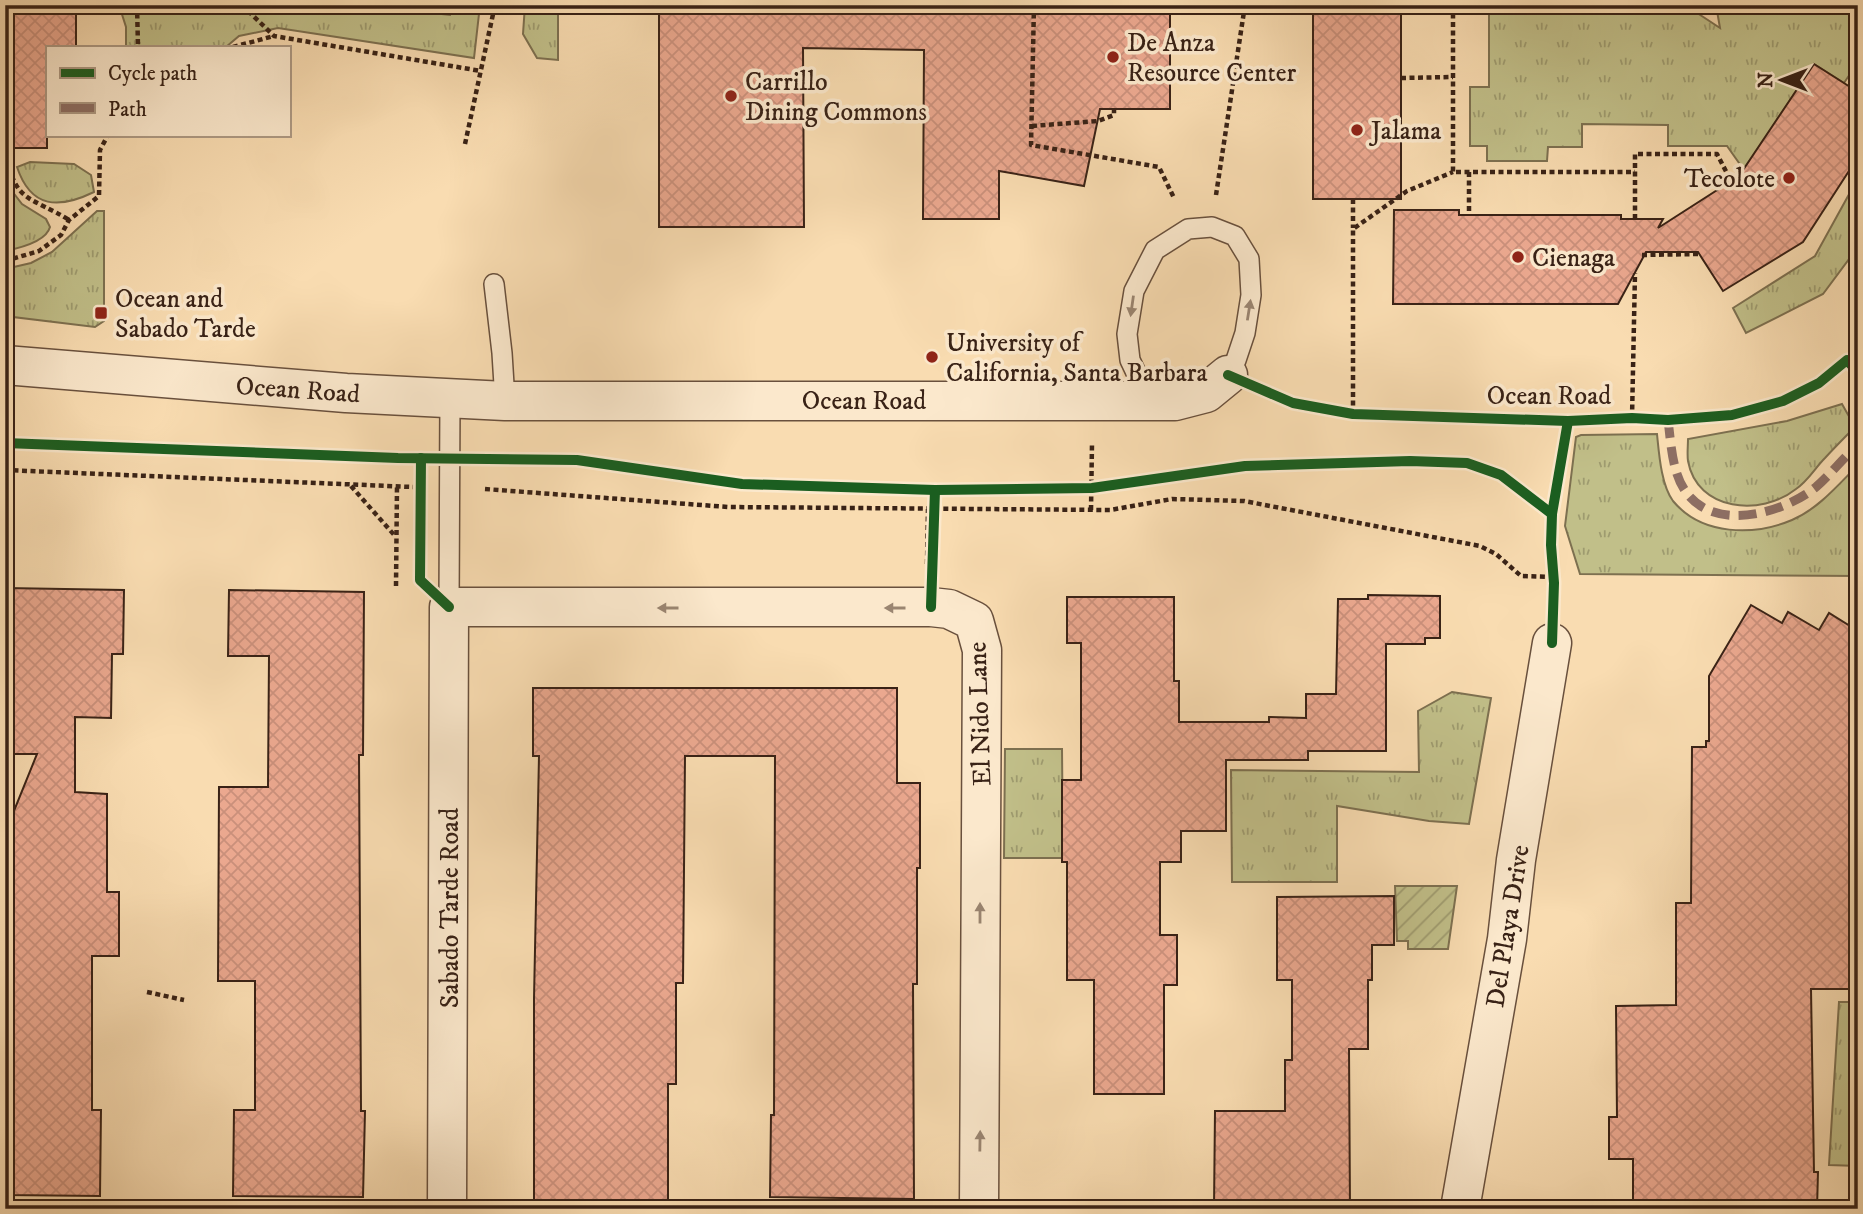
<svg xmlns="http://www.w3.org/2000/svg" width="1863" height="1214" viewBox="0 0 1863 1214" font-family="'IM FELL DW Pica',serif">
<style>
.grass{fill:url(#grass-tufts);stroke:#7d7050;stroke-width:2}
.garden{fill:url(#garden-furrows);stroke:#7d7050;stroke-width:2}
.building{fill:url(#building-cross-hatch);stroke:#392216;stroke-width:2}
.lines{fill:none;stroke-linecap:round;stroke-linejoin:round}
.service-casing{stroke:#69503d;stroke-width:22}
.minor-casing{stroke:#69503d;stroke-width:41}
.path{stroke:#392216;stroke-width:4.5;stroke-dasharray:5 3.5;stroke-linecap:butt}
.service{stroke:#fbe8cc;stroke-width:19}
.minor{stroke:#fbe8cc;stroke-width:38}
.quiet{stroke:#8d6e63;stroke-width:9;stroke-dasharray:18 9;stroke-linecap:butt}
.cycleway-casing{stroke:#fbe8cc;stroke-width:15}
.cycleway{stroke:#1b5e20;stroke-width:10}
.oneway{fill:#9a8571}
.poi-dot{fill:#8f2418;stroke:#fbe8cc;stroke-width:2.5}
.labels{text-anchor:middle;stroke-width:7;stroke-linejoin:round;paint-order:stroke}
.poi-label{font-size:26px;fill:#392216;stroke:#fbe8cc;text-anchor:start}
.street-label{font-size:26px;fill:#392216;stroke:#fbe8cc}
</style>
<defs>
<pattern id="grass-tufts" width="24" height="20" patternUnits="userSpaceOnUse" patternTransform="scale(1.75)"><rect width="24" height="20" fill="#c1bf89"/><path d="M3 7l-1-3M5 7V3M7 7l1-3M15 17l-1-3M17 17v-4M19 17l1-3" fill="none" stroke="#9e9b6f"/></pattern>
<pattern id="garden-furrows" width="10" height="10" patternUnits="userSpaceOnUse" patternTransform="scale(1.75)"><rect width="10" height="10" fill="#c1bf89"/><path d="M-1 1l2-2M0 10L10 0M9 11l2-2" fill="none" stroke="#9e9b6f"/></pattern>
<pattern id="building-cross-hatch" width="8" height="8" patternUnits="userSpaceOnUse" patternTransform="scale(1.75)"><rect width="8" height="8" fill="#eba88f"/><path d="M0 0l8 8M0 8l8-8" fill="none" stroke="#ca907b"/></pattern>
</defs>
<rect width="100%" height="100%" fill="#f9dcb1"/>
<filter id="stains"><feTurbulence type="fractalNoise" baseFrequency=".00286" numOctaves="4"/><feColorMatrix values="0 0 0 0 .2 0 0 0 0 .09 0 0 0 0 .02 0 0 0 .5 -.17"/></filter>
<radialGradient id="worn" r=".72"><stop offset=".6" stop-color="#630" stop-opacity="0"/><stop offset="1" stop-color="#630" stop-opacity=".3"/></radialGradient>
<g class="grass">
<polygon points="119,5 356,5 450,15 451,5 480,5 474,58 278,28 239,36 226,47 126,47 126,27"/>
<polygon points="525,5 558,5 558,60 537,58 523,34"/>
<polygon points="1489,5 1685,5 1720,28 1716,5 1858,5 1858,79 1850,74 1844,83 1814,64 1744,170 1727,146 1668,146 1668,125 1582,124 1582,147 1548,147 1547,161 1487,161 1487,146 1470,146 1470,87 1489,87"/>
<path d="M30,162L74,164L91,175L94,192C59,209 31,209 17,167Z"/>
<polygon points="1858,178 1858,247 1823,294 1746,333 1733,308 1815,256"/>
<path d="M5,182L22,204L46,219L50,227C46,242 20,248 5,251Z"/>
<polygon points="97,211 104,211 104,321 95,327 5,316 5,269 31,263 52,252"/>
<path d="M1842,404L1855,427C1845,437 1835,447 1825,458C1815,468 1808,481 1796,489C1761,517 1697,511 1688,461C1687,454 1688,446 1688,439L1787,421Z"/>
<path d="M1657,434C1659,453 1661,485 1673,501C1702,536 1754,536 1792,520C1818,509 1838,485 1858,465V576L1580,574L1565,526L1576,437L1581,435Z"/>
<polygon points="1452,692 1491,698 1469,824 1429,821 1337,806 1337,882 1232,882 1231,770 1419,772 1418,711"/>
<polygon points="1005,749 1062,749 1063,858 1004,858"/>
<polygon points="1839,1002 1858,1002 1858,1166 1829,1165"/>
</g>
<polygon class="garden" points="1395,886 1457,886 1448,949 1408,949 1408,941 1397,941"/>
<g class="building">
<polygon points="5,5 76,5 76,47 47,47 47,148 5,148"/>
<polygon points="659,5 1170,5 1170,109 1100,109 1084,186 999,171 999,219 923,219 924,50 803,48 804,227 659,227"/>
<rect x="1313" y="5" width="88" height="194"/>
<polygon points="1814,64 1858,92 1858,157 1803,242 1723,291 1698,252 1646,252 1618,304 1393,304 1394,210 1459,210 1459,215 1621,215 1621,219 1663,219 1658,228 1739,176"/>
<polygon points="5,588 124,590 123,654 112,654 111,718 75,717 75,792 107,794 107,892 119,892 119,956 92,956 92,1110 101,1110 100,1196 5,1195 5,833 37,754 7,754 8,653 5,653"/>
<polygon points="229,590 364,592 363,755 359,755 361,1111 365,1111 363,1197 233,1196 234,1110 255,1110 255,981 218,981 219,787 268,787 269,656 228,656"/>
<polygon points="1368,595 1440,596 1440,638 1425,638 1425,644 1386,644 1386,751 1308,751 1308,760 1226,760 1226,831 1181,831 1181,862 1160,862 1160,935 1177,935 1177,985 1164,985 1164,1094 1094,1094 1094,980 1067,980 1067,862 1062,862 1062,780 1081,780 1081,643 1067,643 1067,597 1174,597 1174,681 1179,681 1179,722 1269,722 1269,717 1306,718 1306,694 1336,694 1338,599 1368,599"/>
<polygon points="1751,605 1782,623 1788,612 1819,630 1829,613 1858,631 1858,989 1811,989 1814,1172 1818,1172 1817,1209 1633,1209 1633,1159 1609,1159 1609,1117 1617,1117 1616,1006 1676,1005 1676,903 1691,903 1692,747 1706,747 1706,741 1709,741 1709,676"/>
<polygon points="533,688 897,688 897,783 920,783 920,868 917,868 917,984 913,984 914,1199 770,1197 771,1115 774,1115 775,756 685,756 683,983 676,983 676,1084 668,1084 668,1201 534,1201 534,998 539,756 533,756"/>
<polygon points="1394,896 1394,945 1372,945 1372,980 1368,980 1368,1049 1349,1049 1350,1209 1214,1208 1215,1111 1285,1111 1285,1060 1292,1060 1292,980 1277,980 1277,897"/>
</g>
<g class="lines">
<defs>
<g id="service">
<polyline points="494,284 502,353 505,401"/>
<polyline points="1149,400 1130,360 1127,334 1134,291 1155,250 1188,229 1212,227 1235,236 1249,259 1251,295 1245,333 1236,360 1228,375"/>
<polyline points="449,607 450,398"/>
</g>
<g id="minor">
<polyline points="5,365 346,393 505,401 1175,401 1206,393 1228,375"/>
<polyline points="447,1209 449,607 931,607 949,609 974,621 982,650 979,1209"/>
<polyline points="1460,1209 1507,939 1516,860 1552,643"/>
</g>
</defs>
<use href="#service" class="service-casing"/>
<use href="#minor" class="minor-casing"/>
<g class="path">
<polyline points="137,5 138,47"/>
<polyline points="242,5 274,36 481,71"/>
<polyline points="1034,5 1031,145 1159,167 1174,198"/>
<polyline points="1453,5 1453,172 1635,172"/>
<polyline points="233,47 274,36"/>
<polyline points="1401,78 1453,77"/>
<polyline points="1032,126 1098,121 1114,115 1114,109"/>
<polyline points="465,144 495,5"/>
<path d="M7,151C12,203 33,197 69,220"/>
<polyline points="1469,172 1469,215"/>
<polyline points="1216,195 1245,5"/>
<polyline points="1353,199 1353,228"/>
<polyline points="1635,219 1635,154 1717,154 1731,181"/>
<polyline points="1642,255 1700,254"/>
<polyline points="5,261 39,251 61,235 69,220 99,196 100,150 108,135"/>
<polyline points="1847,360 1858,347"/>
<polyline points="1353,414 1353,229 1407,191 1453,172"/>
<polyline points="1632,418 1635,273"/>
<polyline points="5,470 413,487"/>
<polyline points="351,486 396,537"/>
<polyline points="485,489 728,507 1110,510 1172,499 1244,501 1480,546 1496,554 1521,576 1553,577"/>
<polyline points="1091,510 1092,443"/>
<polyline points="927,564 928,509"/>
<polyline points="396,586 397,486"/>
<polyline points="147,992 184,1000"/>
</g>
<use href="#service" class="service"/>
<use href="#minor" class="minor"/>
<path class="quiet" d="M1668,420C1671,443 1672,473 1686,492C1715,533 1784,513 1816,487C1831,474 1843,458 1858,445"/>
<defs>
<g id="cycleway">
<polyline points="1228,375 1293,403 1353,414 1568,421 1632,418 1668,420 1732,415 1783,401 1819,383 1847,360 1858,372"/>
<polyline points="5,443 398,458 577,460 742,484 935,490 1092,488 1245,466 1410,461 1467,463 1501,475 1552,514"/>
<polyline points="421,458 420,580 449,607"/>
<polyline points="931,607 935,490"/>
<polyline points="1552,643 1554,583 1551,545 1552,514 1568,421"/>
</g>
</defs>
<use href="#cycleway" class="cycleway-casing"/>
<use href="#cycleway" class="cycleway"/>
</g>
<defs><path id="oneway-solid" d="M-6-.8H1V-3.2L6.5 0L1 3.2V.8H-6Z" transform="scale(1.75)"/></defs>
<g class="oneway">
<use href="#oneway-solid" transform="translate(1132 306) rotate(98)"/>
<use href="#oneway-solid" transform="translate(1249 310) rotate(-81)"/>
<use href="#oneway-solid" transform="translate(668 608) rotate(180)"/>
<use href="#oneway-solid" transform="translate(895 608) rotate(180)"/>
<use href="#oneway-solid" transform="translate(980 913) rotate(-90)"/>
<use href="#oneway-solid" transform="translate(980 1141) rotate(-89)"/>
</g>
<g class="poi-dot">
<circle cx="1113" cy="57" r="7"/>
<circle cx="731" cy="96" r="7"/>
<circle cx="1357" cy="130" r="7"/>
<circle cx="1789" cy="178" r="7"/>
<circle cx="1518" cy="257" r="7"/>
<rect x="94" y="306" width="14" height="14" rx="3.5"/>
<circle cx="932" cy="357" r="7"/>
</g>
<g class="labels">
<g class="poi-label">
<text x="1127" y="51">De Anza<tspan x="1127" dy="30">Resource Center</tspan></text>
<text x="745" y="90">Carrillo<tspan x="745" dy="30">Dining Commons</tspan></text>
<text x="1371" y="139">Jalama</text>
<text x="1775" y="187" text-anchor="end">Tecolote</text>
<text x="1532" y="266">Cienaga</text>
<text x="115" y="307">Ocean and<tspan x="115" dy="30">Sabado Tarde</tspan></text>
<text x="946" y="351">University of<tspan x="946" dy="30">California, Santa Barbara</tspan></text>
</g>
<g class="street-label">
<text transform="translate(298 389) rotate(4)" y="9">Ocean Road</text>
<text x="1549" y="404">Ocean Road</text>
<text x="864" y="409">Ocean Road</text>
<text transform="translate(979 714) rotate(-92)" y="9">El Nido Lane</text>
<text transform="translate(449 908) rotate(-90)" y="9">Sabado Tarde Road</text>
<text transform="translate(1507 926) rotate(-81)" y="9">Del Playa Drive</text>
</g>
</g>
<rect width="1863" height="1214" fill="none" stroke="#f9dcb1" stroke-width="28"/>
<rect x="7" y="7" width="1849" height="1200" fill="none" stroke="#392216" stroke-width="3.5"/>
<rect x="14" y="14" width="1835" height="1186" fill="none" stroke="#392216" stroke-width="2"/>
<rect x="46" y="46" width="245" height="91" fill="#fbe8cc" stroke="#ad9983" stroke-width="2"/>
<rect x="60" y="68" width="35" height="10" fill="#1b5e20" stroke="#ad9983" stroke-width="2"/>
<text x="108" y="80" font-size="21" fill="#392216">Cycle path</text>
<rect x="60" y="103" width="35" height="10" fill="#8d6e63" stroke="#ad9983" stroke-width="2"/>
<text x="108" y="116" font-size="21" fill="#392216">Path</text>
<g transform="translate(1782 80) rotate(270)" stroke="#fbe8cc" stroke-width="5" paint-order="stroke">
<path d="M0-5L12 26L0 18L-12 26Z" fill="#392216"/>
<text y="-10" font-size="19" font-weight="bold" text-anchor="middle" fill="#392216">N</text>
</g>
<rect width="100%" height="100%" filter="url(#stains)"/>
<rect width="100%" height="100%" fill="url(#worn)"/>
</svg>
